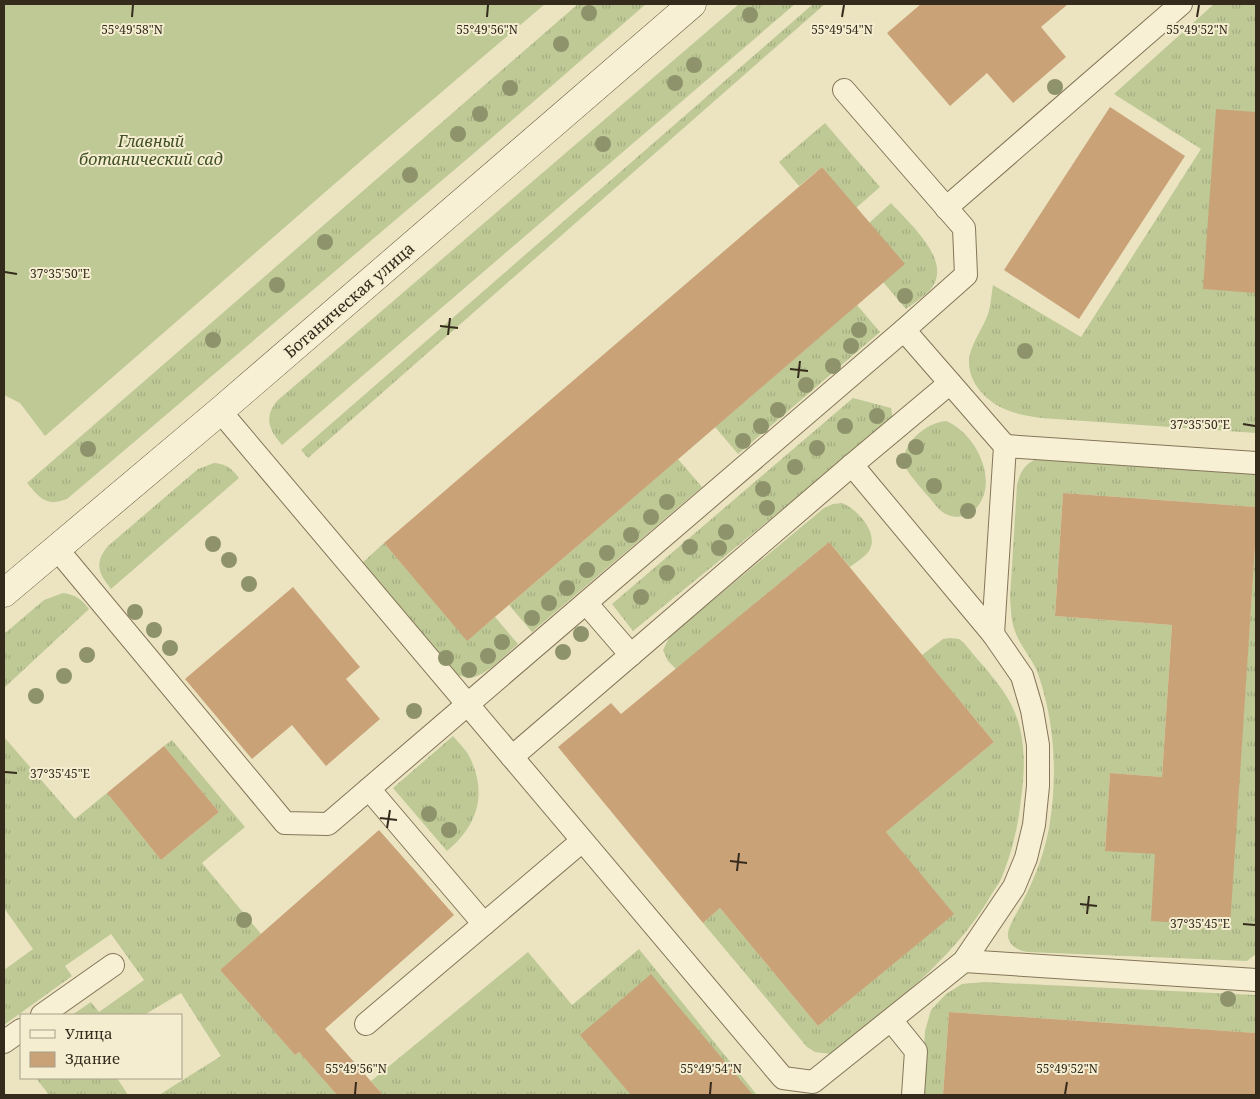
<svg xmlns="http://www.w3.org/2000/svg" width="1260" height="1099" viewBox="0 0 1260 1099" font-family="'Noto Serif',serif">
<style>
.grass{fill:url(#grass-tufts)}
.garden{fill:#bec996}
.building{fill:#c9a278}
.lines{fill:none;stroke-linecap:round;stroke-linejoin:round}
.service-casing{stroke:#857559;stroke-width:24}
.secondary-casing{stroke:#66563d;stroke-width:29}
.service{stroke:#f7f0d4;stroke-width:22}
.secondary{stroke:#f7f0d4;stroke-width:28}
.tree{fill:#8e936b}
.ticks{fill:none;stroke:#352b1d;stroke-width:2}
.labels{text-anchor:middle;stroke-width:4;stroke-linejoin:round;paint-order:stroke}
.park-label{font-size:16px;font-style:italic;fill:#415125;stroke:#f4edd0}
.street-label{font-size:16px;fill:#352b1d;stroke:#f4edd0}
.ticks-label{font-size:12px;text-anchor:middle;fill:#352b1d;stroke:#f4edd0;stroke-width:4;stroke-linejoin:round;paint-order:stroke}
</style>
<defs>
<pattern id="grass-tufts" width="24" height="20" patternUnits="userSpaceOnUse" patternTransform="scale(1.25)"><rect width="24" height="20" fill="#bec996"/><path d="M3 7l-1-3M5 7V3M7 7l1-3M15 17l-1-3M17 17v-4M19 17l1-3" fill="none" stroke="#a4ad81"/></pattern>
</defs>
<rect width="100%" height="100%" fill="#ece4c1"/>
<g class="grass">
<path d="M578,4H646L473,154L67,499C46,507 40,498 27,483Z"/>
<path d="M739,4H795L282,445C269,430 263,417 278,400Z"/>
<polygon points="813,4 825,4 308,458 301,450"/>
<path d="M1214,4H1256V433L1041,418C1030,416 1019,415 1007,410C985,402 964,378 970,354C973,342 981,330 986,319C991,309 991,296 993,285L1081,337L1201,149L1114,94Z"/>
<polygon points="825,123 880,187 856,208 822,167 799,186 779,162"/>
<path d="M891,203C907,221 947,255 935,282C931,293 915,302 906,309L883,282L869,223Z"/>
<polygon points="857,305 880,332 738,454 715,427"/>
<polygon points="853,398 891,408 893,419 633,631 612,604"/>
<path d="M946,421C978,434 1003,488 971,513C965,517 955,518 948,515C939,512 933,501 926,494C918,484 909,475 903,463C904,442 925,423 946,421Z"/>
<polygon points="678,459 702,487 532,632 509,605"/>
<path d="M1036,459L1256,471V507L1063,493L1055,616L1172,625L1162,777L1110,773L1105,850L1234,853L1256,532V954L1247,961L1028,952C1020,951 1010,947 1008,937C1007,930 1012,922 1015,916C1031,887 1043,860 1049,828C1058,776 1055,721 1037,671C1031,657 1020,646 1015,631C1011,621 1011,609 1010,598L1017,485C1020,472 1024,465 1036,459Z"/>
<path d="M214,463C227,464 232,469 239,478L111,589C98,573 94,563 108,546L198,469Z"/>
<path d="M842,503C857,509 880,533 869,551C864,558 856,562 850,567L829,542L676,669L668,661L663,650L670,636L824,508L833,504Z"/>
<path d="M384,543L467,640L495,617L518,644C507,653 488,674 474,677C467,678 461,676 454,674L360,565Z"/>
<path d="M63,593C76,595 81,599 89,609L4,688V634L44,600Z"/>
<path d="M950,638L959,639L964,643C980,663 1007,690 1015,713C1026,739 1025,772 1021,799C1018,827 1012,853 1001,879C997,887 991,894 987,902C948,964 888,1009 831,1054L815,1052L807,1047L703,923L720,908L818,1026L953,914L886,832L994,742L922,655L943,639Z"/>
<path d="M453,736C458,742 464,748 468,754C488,791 479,825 447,851L393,788Z"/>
<polygon points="4,737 75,819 107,793 161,860 219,812 164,746 172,740 245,827 202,863 261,934 220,970 295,1055 299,1052 337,1095 159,1095 221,1056 181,993 144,1015 72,1015 91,1002 99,1012 144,980 111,934 65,966 72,976 4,1025 4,970 33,949 4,908"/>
<polygon points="639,949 757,1095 383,1095 371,1081 528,952 572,1005"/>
<polygon points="984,982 1256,995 1256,1033 949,1012 943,1095 921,1095 925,1031 931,1010 946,994 962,984"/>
<polygon points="36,1078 117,1078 128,1095 49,1095"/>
</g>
<polygon class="garden" points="4,4 545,4 369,154 45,436 20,403 4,395"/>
<g class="building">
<polygon points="921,4 1068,4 1041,27 1066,57 1013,103 987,73 950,106 887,33"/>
<polygon points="1110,107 1185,156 1079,319 1004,270"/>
<polygon points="1216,109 1256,112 1256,293 1203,289"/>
<polygon points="822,167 905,264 467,641 384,543"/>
<polygon points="1063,493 1256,507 1256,532 1230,926 1151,921 1155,854 1105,851 1110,773 1162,777 1172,625 1055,616"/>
<polygon points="829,542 994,742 886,832 954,914 818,1026 720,908 703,923 558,747 611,703 621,714"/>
<polygon points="293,587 360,667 346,679 380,719 326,766 292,725 252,759 185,679"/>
<polygon points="164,746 219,812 161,860 107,793"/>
<polygon points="379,830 454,915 325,1029 383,1095 337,1095 299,1052 295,1055 220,970"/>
<polygon points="651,974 753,1095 631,1095 580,1035"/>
<polygon points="949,1012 1256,1033 1256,1095 943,1095"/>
</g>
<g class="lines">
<defs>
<g id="service">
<polyline points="946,208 1181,4"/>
<polyline points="904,330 1005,446 993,634"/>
<polyline points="220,411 783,1078 813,1082 964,961 1014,887 1026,858 1034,825 1038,786 1038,745 1032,710 1022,676 993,634 852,465"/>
<polyline points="1005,446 1256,463"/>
<polyline points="57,549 285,823 328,824 904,330 966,275 964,228 844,90"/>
<polyline points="586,603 631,655"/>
<polyline points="512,757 852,465 950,383"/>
<polyline points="369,789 484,924"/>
<polyline points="964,961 1256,980"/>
<polyline points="42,1015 113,965"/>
<polyline points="891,1020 916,1051 913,1095"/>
<polyline points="366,1024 582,841"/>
<polyline points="4,1042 21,1030"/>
</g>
<polyline id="secondary" points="4,593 220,411 692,4"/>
</defs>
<use href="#service" class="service-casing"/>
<use href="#secondary" class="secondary-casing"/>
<use href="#service" class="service"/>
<use href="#secondary" class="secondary"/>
</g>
<g class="tree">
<circle cx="589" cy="13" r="8"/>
<circle cx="750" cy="15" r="8"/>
<circle cx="561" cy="44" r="8"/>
<circle cx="694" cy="65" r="8"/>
<circle cx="675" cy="83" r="8"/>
<circle cx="1055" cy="87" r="8"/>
<circle cx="510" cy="88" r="8"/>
<circle cx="480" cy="114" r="8"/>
<circle cx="458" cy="134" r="8"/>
<circle cx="603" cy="144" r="8"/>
<circle cx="410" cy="175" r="8"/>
<circle cx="325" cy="242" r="8"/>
<circle cx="277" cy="285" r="8"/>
<circle cx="905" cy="296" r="8"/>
<circle cx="859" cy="330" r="8"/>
<circle cx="213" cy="340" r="8"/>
<circle cx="851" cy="346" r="8"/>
<circle cx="1025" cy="351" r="8"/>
<circle cx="833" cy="366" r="8"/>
<circle cx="806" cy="385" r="8"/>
<circle cx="778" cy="410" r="8"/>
<circle cx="877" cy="416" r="8"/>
<circle cx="761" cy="426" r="8"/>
<circle cx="845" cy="426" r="8"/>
<circle cx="743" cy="441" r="8"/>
<circle cx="916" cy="447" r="8"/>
<circle cx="817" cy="448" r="8"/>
<circle cx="88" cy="449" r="8"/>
<circle cx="904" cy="461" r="8"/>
<circle cx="795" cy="467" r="8"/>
<circle cx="934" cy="486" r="8"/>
<circle cx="763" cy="489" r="8"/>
<circle cx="667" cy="502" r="8"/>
<circle cx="767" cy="508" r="8"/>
<circle cx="968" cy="511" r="8"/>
<circle cx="651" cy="517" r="8"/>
<circle cx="726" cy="532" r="8"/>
<circle cx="631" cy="535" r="8"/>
<circle cx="213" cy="544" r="8"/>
<circle cx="690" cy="547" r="8"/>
<circle cx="719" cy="548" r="8"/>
<circle cx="607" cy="553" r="8"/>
<circle cx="229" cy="560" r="8"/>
<circle cx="587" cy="570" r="8"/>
<circle cx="667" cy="573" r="8"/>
<circle cx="249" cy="584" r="8"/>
<circle cx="567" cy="588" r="8"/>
<circle cx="641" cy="597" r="8"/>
<circle cx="549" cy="603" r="8"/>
<circle cx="135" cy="612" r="8"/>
<circle cx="532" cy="618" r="8"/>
<circle cx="154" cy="630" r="8"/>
<circle cx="581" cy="634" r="8"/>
<circle cx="502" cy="642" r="8"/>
<circle cx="170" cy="648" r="8"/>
<circle cx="563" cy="652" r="8"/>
<circle cx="87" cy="655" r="8"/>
<circle cx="488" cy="656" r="8"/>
<circle cx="446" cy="658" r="8"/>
<circle cx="469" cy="670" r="8"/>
<circle cx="64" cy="676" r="8"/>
<circle cx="36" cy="696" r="8"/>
<circle cx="414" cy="711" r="8"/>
<circle cx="429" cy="814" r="8"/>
<circle cx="449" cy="830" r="8"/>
<circle cx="244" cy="920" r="8"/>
<circle cx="1228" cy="999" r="8"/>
</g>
<path class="ticks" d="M132,17L133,5M487,17L488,5M842,17L844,5M1197,17L1199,5M5,272L17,274M440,326L458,328M448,335L450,318M790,369L808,371M798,378L800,361M1243,424L1255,426M5,772L17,773M380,818L397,820M387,828L390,810M730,861L747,863M737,871L739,853M1080,904L1097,906M1087,914L1089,896M1243,924L1255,925M355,1094L356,1082M710,1094L711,1082M1065,1094L1067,1082"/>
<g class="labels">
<g class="park-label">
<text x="151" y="147">Главный<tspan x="151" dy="18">ботанический сад</tspan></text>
</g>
<g class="street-label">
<text transform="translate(349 300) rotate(-41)" y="6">Ботаническая улица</text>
</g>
</g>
<g class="ticks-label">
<text x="132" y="34">55°49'58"N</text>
<text x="487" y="34">55°49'56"N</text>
<text x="842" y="34">55°49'54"N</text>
<text x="1197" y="34">55°49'52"N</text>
<text x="60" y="278">37°35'50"E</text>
<text x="1200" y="429">37°35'50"E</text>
<text x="60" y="778">37°35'45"E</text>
<text x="1200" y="928">37°35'45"E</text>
<text x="356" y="1073">55°49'56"N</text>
<text x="711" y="1073">55°49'54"N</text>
<text x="1067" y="1073">55°49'52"N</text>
</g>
<rect width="1260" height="1099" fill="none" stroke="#352b1d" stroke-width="10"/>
<rect x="20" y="1014" width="162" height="65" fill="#f4edd0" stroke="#a89f88"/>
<rect x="30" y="1030" width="25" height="8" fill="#f7f0d4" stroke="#a89f88"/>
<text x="65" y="1039" font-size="15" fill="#352b1d">Улица</text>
<rect x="30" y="1052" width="25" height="15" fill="#c9a278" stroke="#a89f88"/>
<text x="65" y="1064" font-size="15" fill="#352b1d">Здание</text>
</svg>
